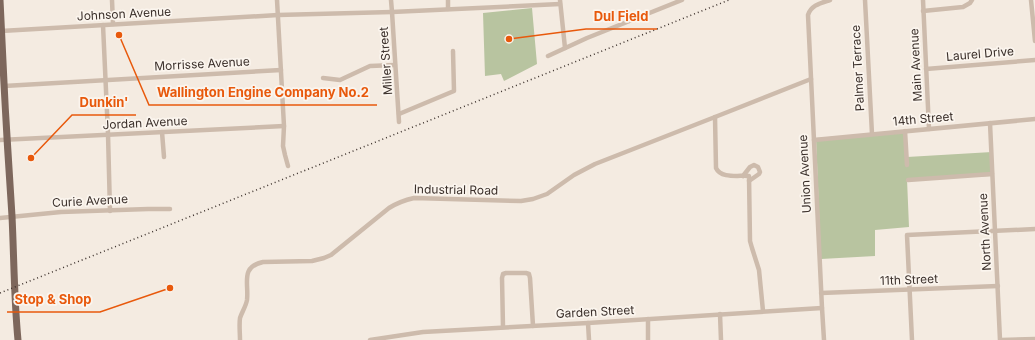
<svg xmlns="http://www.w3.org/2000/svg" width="1035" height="340" viewBox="0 0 1035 340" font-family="Inter,sans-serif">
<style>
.green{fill:#b8c4a0}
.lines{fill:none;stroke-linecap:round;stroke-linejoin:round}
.street{stroke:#cdbbac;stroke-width:4.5}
.primary{stroke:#7d675c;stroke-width:7}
.rail{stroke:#3b302b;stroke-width:1.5;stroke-dasharray:1 3;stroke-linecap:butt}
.labels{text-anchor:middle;stroke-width:3.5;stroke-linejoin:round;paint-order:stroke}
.street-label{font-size:12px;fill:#3b302b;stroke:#fbf5ee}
.leader{fill:none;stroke:#e8590c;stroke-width:1.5}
.callout-dot{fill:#e8590c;stroke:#fbf5ee;stroke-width:1.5}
.callout-label{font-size:13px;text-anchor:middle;font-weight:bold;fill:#e8590c;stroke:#fbf5ee;stroke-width:3.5;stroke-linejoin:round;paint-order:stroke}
</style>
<rect width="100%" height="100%" fill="#f4ebe1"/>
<g class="green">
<polygon points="532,8 537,64 504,81 501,74 485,76 483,13"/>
<polygon points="907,131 907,157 992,152 993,176 907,179 909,227 875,230 875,256 821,259 816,138"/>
</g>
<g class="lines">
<g class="street">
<polyline points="112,0 113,24"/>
<polyline points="277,0 284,126 283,146 285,155 288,166"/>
<polyline points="391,0 392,12 399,122"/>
<polyline points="448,0 448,9"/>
<polyline points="560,0 565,48"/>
<polyline points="865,0 872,134"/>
<polyline points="923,0 929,129"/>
<polyline points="1031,0 1035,41"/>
<polyline points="923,11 963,7 970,3 972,0"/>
<polyline points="103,25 108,134 110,211"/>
<polyline points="1,31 278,15 392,12 560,4"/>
<polyline points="548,56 587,38 682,0"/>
<polyline points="926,69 1035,60"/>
<polyline points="323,78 340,80 370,66 395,65"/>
<polyline points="4,86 281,70"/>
<polyline points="399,114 454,91 453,51"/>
<path d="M715,117L716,168C721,179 739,175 749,176L750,241L752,248L759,270L763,311"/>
<polyline points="990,123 1000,340"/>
<polyline points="905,131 907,165"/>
<polyline points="162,132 164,157"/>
<polyline points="0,140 284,126"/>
<polyline points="814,140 1035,119"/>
<polyline points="743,176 750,167 754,165 758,167 760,172 759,174 749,181"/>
<polyline points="908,180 992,174"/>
<polyline points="0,218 61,212 148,209 170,209"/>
<polyline points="821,293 998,286"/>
<polyline points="720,314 721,340"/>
<polyline points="648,319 648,340"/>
<polyline points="588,323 589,340"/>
<polyline points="503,327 502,278 503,274 506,273 526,273 529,274 530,278 533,326"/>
<path d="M240,340C240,333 239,325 240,318C242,312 246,306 247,300C249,283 240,267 263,262L312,261L324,258L331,255L389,208C397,203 405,200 414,198L521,201L533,199L547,194L574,175L595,164L715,117L811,79"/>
<polyline points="370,340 423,332 588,323 822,308"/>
<path d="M824,340L822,308L808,15C811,5 821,3 830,0"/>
<polyline points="912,340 907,235 1035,229"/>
<polyline points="1001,340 1035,339"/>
</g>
<path class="primary" d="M0,0C3,72 7,144 12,216C14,257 14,299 18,340"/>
<polyline class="rail" points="0,293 729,0"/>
</g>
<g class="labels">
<g class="street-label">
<text transform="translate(124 14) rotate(-3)" y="4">Johnson Avenue</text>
<text transform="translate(980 54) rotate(-5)" y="4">Laurel Drive</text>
<text transform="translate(386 61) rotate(-94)" y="4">Miller Street</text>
<text transform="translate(202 64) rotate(-3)" y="4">Morrisse Avenue</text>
<text transform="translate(916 65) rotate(-93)" y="4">Main Avenue</text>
<text transform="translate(858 68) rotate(-93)" y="4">Palmer Terrace</text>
<text transform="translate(923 119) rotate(-5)" y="4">14th Street</text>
<text transform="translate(145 123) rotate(-3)" y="4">Jordan Avenue</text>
<text transform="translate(805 174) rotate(-93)" y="4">Union Avenue</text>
<text transform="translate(456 190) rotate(1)" y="4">Industrial Road</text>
<text transform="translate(90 201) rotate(-3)" y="4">Curie Avenue</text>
<text transform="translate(985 232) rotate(-93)" y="4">North Avenue</text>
<text transform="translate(909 280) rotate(-2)" y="4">11th Street</text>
<text transform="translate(595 312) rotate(-3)" y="4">Garden Street</text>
</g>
</g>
<path class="leader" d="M509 39L586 29H657M119 35L149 105H377M31 158L72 115H136M170 288L100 312H7"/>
<g class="callout-dot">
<circle cx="509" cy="39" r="4"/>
<circle cx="119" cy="35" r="4"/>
<circle cx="31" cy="158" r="4"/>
<circle cx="170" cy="288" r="4"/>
</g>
<g class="callout-label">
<text x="621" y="21">Dul Field</text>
<text x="263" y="97">Wallington Engine Company No.2</text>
<text x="104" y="107">Dunkin'</text>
<text x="53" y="304">Stop &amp; Shop</text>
</g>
</svg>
